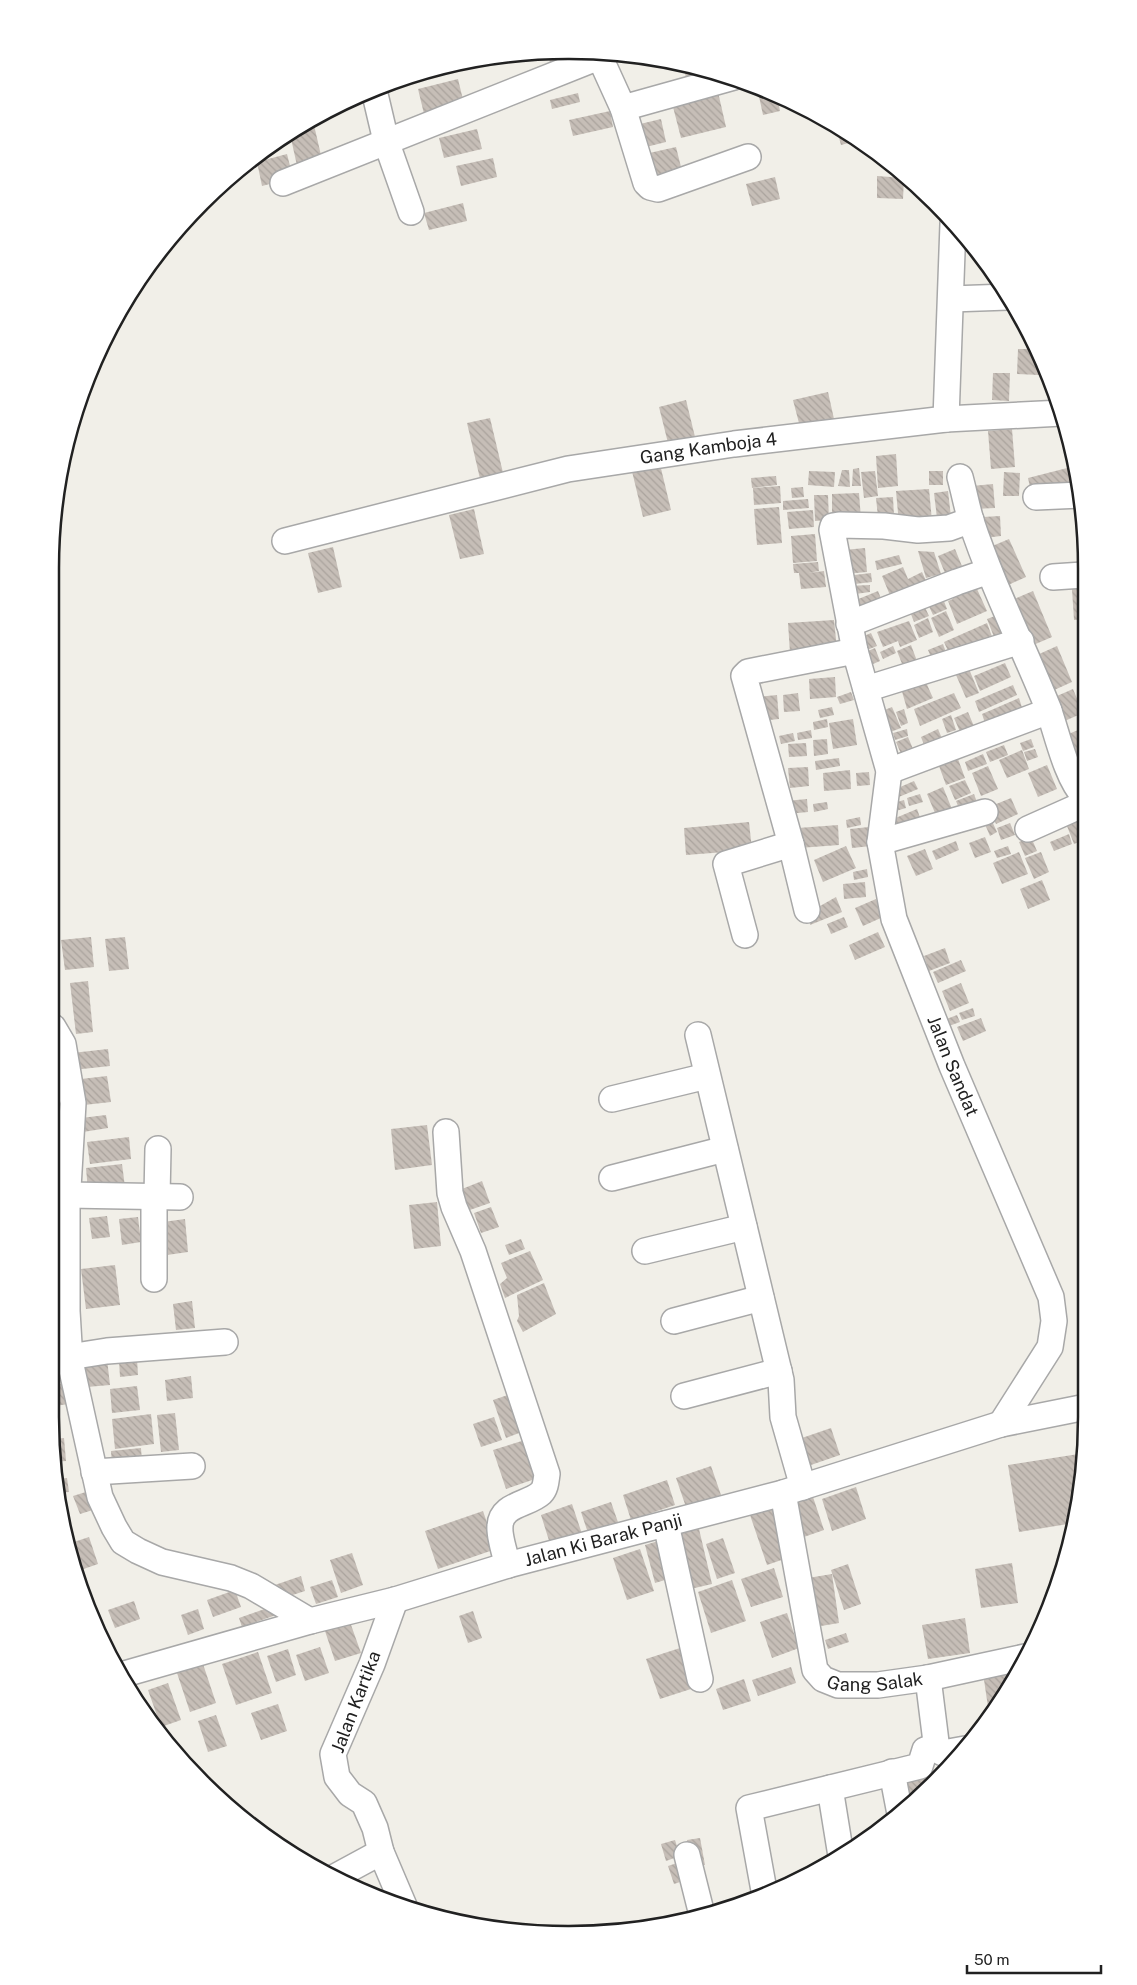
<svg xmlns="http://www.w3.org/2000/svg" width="1137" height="1985" viewBox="0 0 1137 1985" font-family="'Public Sans',sans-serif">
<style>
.building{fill:url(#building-back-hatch)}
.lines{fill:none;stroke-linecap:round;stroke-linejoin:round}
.minor-casing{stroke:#a8a8a8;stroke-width:28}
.minor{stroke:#fff;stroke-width:25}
.labels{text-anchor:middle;stroke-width:5;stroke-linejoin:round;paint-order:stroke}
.street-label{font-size:18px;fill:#212121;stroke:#fff}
.rim{fill:none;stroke:#212121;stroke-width:2.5}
</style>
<defs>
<pattern id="building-back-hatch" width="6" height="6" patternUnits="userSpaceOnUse" patternTransform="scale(1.25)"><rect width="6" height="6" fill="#c6beb7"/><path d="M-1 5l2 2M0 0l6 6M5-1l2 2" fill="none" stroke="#aaa39d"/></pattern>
</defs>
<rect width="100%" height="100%" fill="#f1efe8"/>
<g class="building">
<polygon points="548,52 585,53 551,68"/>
<polygon points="683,65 711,72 688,86"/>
<polygon points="458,79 465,108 425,118 418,89"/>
<polygon points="757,87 777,96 780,111 763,115"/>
<polygon points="718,92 726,127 681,138 672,103"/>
<polygon points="578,93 580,102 552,109 550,100"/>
<polygon points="610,111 613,127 573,136 569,120"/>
<polygon points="661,119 666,142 642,148 636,125"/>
<polygon points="314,125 323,164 298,170 290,134 298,129"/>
<polygon points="477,129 482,149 444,158 439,138"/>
<polygon points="845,132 846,134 856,141 841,145 838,134"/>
<polygon points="676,147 682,171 650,179 645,154"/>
<polygon points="287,154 293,178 262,186 257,162"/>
<polygon points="493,158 497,177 461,186 456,166"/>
<polygon points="877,176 904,178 903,199 877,198"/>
<polygon points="775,177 780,199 752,206 746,184"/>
<polygon points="463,203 467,221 429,230 424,213"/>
<polygon points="1018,349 1034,349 1040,362 1039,375 1017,374"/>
<polygon points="993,373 1010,373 1009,401 992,400"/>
<polygon points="828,392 834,419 800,427 793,400"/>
<polygon points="686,400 696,441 669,447 659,407"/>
<polygon points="490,418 504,477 481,483 467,423"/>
<polygon points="1012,429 1015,467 991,469 988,431"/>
<polygon points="896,454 898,486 878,488 876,456"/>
<polygon points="658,456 671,510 643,517 630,463"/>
<polygon points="1075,466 1079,484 1032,496 1028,478"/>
<polygon points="859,468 861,486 852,486 853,469"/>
<polygon points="842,470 849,470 850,487 838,486"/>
<polygon points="809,471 835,472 834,487 808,485"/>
<polygon points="875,471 878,496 864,498 861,472"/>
<rect x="929" y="471" width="14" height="14"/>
<polygon points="1004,472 1020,473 1019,496 1003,496"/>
<polygon points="776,476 777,485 752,488 751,478"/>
<polygon points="993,484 995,508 974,509 972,486"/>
<polygon points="780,486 781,503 754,505 753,488"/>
<polygon points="803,487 804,497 792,498 791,488"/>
<polygon points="929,489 932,521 899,524 896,491"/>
<polygon points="948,491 951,517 937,518 934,493"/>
<polygon points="859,493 861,519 832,521 832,494"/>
<polygon points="814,495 828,495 829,520 815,521"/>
<polygon points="893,497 894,516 878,517 876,498"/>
<polygon points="808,499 809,508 783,510 783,501"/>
<polygon points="779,507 782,543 757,545 754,509"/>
<polygon points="474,509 484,554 460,559 449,515"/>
<polygon points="813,510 814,527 789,529 787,512"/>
<polygon points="1000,516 1001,536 984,538 983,517"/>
<polygon points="815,534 817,561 793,563 791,536"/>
<polygon points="1009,539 1026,577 1006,586 990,547"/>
<polygon points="333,547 342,587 318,593 308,553"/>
<polygon points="865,548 867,572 845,574 844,550"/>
<polygon points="955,549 966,576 949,583 938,556"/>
<polygon points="918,551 934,552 941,574 926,578"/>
<polygon points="899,555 902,564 877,570 875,561"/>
<polygon points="818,562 819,571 808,573 824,571 826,587 801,589 799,573 794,573 793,564"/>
<polygon points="903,567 908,579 922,572 928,585 894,605 882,576"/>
<polygon points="871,573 872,582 846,585 846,576"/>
<polygon points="966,580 971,592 977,589 987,611 957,624 948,601 953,599 948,587"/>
<polygon points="870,585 870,592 848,595 847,586"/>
<polygon points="1083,588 1083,619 1074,620 1072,589"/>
<polygon points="878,591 884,606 862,615 856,600"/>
<polygon points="1033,591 1052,637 1031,646 1012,600"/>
<polygon points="942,596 947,609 933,615 927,602"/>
<polygon points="923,603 929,616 914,622 909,609"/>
<polygon points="946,611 954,630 939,637 931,618"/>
<polygon points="995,616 1004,639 996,642 987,619"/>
<polygon points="928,618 933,632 919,638 914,625"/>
<polygon points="834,620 837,649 790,653 788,623"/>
<polygon points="909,621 917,640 900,647 898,641 883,647 877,632"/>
<polygon points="987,623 994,642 952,660 944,642"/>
<polygon points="871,633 877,646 862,652 857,639"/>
<polygon points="943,644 948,658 934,664 928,650"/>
<polygon points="911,645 920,669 906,674 897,651"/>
<polygon points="893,646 896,653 883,659 880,652"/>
<polygon points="1057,646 1072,682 1052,691 1037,655"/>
<polygon points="875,648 880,661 866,667 861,654"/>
<polygon points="1005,663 1011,677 980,691 974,676"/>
<polygon points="969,669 979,693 966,698 956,675"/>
<polygon points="835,677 836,697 810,699 809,679"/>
<polygon points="924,678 933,698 907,709 901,688"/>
<polygon points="1013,685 1017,695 979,712 975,701"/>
<polygon points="1073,689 1083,713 1060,723 1050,699"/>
<polygon points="851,692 854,700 840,704 837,697"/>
<polygon points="798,693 800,711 784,712 783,695"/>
<polygon points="954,693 961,708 920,726 914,709"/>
<polygon points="777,695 779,719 759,721 758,697"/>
<polygon points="1019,698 1024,714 987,729 982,714"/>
<polygon points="832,707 834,715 820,718 818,710"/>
<polygon points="892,707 901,728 885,734 877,713"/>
<polygon points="904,709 908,723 901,726 896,712"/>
<polygon points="968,712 978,736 964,741 954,718"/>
<polygon points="951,715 956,730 947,733 942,719"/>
<polygon points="827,719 828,727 814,730 813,722"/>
<polygon points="853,719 857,745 833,749 829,723"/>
<polygon points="1083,728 1083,750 1074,754 1066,735"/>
<polygon points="907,729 908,736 895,740 893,733"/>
<polygon points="938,729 946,748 928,755 921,737"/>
<polygon points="811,730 812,738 798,740 797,733"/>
<polygon points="793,733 795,741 781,744 779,736"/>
<polygon points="908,737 916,756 904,761 896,742"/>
<polygon points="827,739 828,754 814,756 813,740"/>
<polygon points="1031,739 1034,747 1023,751 1020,743"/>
<polygon points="806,743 807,756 789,757 788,744"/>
<polygon points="1004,745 1008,755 990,762 986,752"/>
<polygon points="1035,749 1038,757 1027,761 1024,752"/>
<polygon points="1022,750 1029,769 1007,778 999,760"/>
<polygon points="983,754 987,764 968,771 965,762"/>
<polygon points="1083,756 1084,773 1082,773 1076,759"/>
<polygon points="839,758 840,766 816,770 815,761"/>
<polygon points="958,759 965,778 946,785 939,766"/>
<polygon points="1047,765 1057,789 1038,797 1028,773"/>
<polygon points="988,766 998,789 981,796 972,773"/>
<polygon points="808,767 809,786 790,788 788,768"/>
<polygon points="850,770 851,789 824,791 823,773"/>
<polygon points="869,772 870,785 857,786 856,773"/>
<polygon points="965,780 971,793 955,800 949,786"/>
<polygon points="914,781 918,789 894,799 891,791"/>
<polygon points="943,787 954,814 938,820 927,794"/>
<polygon points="920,794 923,802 909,806 907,798"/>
<polygon points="974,794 979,808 962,816 956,801"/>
<polygon points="1011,798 1018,814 996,824 989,807"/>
<polygon points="807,799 808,812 787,814 786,801"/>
<polygon points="904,800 906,808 892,812 890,804"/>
<polygon points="827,802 828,809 814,812 813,804"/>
<polygon points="917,809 922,823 891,836 886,822"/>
<polygon points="860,817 861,825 847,828 846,820"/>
<polygon points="991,819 997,832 990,836 984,822"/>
<polygon points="1084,819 1084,840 1074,844 1067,826"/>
<polygon points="749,822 752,850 686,855 684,828"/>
<polygon points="1010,823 1015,835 1001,840 997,828"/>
<polygon points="838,825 839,845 799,848 798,828"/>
<polygon points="869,827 871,846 852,848 850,829"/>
<polygon points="1069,834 1072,844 1054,851 1050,842"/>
<polygon points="985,837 991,852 975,858 969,843"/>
<polygon points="1031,837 1037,851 1025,856 1019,842"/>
<polygon points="956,841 959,850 936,860 932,851"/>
<polygon points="846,846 856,868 823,882 814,860"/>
<polygon points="1008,846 1011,854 997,858 994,851"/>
<polygon points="925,849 933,869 916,876 907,856"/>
<polygon points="1019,852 1028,874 1002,884 993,863"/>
<polygon points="1041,852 1049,872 1034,879 1025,858"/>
<polygon points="867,869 868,877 854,880 853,872"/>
<polygon points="1042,880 1050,900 1028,909 1020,889"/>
<polygon points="865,882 866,897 844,899 843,884"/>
<polygon points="836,897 842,912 810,925 813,910"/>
<polygon points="876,899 883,917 863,926 855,908"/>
<polygon points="844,917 848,927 831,934 827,924"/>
<polygon points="878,932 885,947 855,960 849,945"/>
<polygon points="91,937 94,967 65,970 61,940"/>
<polygon points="125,937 129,969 109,971 105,939"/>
<polygon points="945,948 950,963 929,971 924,956"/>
<polygon points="961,960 966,971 938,983 933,972"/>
<polygon points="88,981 93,1032 76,1034 70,983"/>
<polygon points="961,983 969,1003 950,1011 942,991"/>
<polygon points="973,1008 975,1016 962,1020 959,1013"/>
<polygon points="957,1015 960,1022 946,1027 944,1020"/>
<polygon points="981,1018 986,1031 963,1041 957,1027"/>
<polygon points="108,1049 110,1066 73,1070 72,1053"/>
<polygon points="107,1076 111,1102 84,1105 81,1079"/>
<polygon points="106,1115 108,1128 83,1132 81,1118"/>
<polygon points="427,1125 432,1165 395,1170 391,1129"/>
<polygon points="53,1131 60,1131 61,1144 53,1145"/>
<polygon points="129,1137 131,1159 90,1164 87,1142"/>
<polygon points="122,1164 125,1187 88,1191 86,1168"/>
<polygon points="64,1176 66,1193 53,1195 53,1177"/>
<polygon points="482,1181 490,1203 464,1212 457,1191"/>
<polygon points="437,1202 441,1246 414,1249 409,1205"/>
<polygon points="491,1207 499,1227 481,1233 474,1213"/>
<polygon points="107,1216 110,1237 92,1239 89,1218"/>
<polygon points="138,1217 141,1242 122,1245 119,1219"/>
<polygon points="185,1219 188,1252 167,1255 163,1222"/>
<polygon points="521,1239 525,1249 509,1255 505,1245"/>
<polygon points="530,1251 543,1280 505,1298 500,1284 507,1278 501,1263"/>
<polygon points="115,1265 120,1305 86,1309 81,1269"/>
<polygon points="544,1283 556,1314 523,1332 517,1321 519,1316 517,1295"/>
<polygon points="192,1301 195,1328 176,1330 173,1304"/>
<polygon points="107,1359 110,1385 87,1387 84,1362"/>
<polygon points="137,1359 138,1375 120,1377 119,1361"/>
<polygon points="191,1376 193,1398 167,1401 165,1380"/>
<polygon points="66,1383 69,1404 54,1406 54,1385"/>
<polygon points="137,1386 140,1410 112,1413 110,1389"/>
<polygon points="514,1393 527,1430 506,1438 493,1400"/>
<polygon points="175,1413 179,1450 161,1452 157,1415"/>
<polygon points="151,1414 154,1444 115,1449 112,1419"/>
<polygon points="494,1417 502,1440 481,1447 473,1424"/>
<polygon points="831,1428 840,1455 808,1466 799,1439"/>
<polygon points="64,1438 66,1461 54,1462 54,1439"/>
<polygon points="525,1440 538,1478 506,1489 493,1450"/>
<polygon points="141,1448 142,1462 112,1465 111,1451"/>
<polygon points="1085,1453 1074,1523 1019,1532 1008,1465"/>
<polygon points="711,1466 722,1498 687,1510 676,1478"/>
<polygon points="67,1478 69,1492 57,1493 54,1479"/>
<polygon points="667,1480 675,1505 631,1520 623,1495"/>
<polygon points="856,1487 866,1519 832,1531 822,1499"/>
<polygon points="89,1491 96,1509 80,1514 73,1496"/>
<polygon points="813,1497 824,1530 801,1538 790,1505"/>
<polygon points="611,1502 620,1528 590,1539 581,1512"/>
<polygon points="572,1504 583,1537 551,1547 541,1515"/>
<polygon points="774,1507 793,1556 767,1565 750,1515"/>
<polygon points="483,1511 496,1549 438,1569 425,1531"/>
<polygon points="699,1529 712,1584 686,1590 673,1535"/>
<polygon points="89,1537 98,1564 75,1572 68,1544"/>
<polygon points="723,1538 735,1573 717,1579 706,1544"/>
<polygon points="665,1539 675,1577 655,1583 645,1545"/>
<polygon points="640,1549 654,1591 627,1600 613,1558"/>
<polygon points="352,1553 363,1585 341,1593 330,1560"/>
<polygon points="1012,1563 1018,1603 981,1608 975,1569"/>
<polygon points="848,1564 861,1604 844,1610 831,1570"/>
<polygon points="774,1568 783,1597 751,1607 741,1579"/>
<polygon points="832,1574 839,1623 809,1628 802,1579"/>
<polygon points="301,1576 305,1591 277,1600 272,1586"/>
<polygon points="332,1580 338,1597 316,1604 310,1587"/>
<polygon points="732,1580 746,1621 711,1633 698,1592"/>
<polygon points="235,1590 241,1607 213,1617 207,1600"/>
<polygon points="134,1601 140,1619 115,1628 108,1610"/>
<polygon points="273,1606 276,1615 242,1627 239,1618"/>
<polygon points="198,1609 204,1629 188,1635 181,1615"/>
<polygon points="473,1611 482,1638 468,1643 459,1616"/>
<polygon points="787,1613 799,1648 772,1658 760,1622"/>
<polygon points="965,1618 970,1653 928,1659 922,1625"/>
<polygon points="350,1622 361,1653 335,1661 325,1631"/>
<polygon points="846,1633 849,1642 828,1649 825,1640"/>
<polygon points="320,1647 329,1673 305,1681 296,1655"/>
<polygon points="680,1648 694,1688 660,1699 646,1659"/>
<polygon points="288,1649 296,1675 276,1682 267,1656"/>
<polygon points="258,1652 272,1693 236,1705 222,1664"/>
<polygon points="203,1664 216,1703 190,1712 177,1673"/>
<polygon points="791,1667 796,1683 758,1696 752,1680"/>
<polygon points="1012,1668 1014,1680 997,1705 988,1707 983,1673"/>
<polygon points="744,1679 751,1701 723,1710 716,1689"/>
<polygon points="168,1683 181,1720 161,1727 148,1690"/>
<polygon points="278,1704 287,1731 261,1740 251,1713"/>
<polygon points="216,1715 227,1746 208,1752 198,1721"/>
<polygon points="948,1768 910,1807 904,1776"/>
<polygon points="277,1833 282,1848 267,1836"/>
<polygon points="700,1838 705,1865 692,1867 687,1840"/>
<polygon points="675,1840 680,1856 666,1861 661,1844"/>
<polygon points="680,1862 686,1880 674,1884 668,1866"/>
<polygon points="693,1910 695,1917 680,1922 678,1914"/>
</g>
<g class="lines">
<defs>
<g id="minor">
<polyline points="598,53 623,108 646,183 650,187 658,189 748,157"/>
<polyline points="374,90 386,141 411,212"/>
<polyline points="623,108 734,77"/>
<polyline points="283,183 599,57"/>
<polyline points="951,299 1008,297"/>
<polyline points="946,419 953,224"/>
<path d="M960,477C964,492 967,507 971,521C992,585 1023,646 1048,708C1057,733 1066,777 1084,796"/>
<polyline points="1036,497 1081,495"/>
<path id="s1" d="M971,520L949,528L918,530L884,526L839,525L833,526L832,530L855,651L889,771L880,842L894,919L952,1066L1051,1297L1054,1321L1050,1347L1001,1424"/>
<path id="s2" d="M285,541L568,469L734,444L946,419L1062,413"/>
<polyline points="1053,577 1083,575"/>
<polyline points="849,624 957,582 989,571"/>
<polyline points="866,689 1021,641"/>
<polyline points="889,771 1049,711"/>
<polyline points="1028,829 1084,804"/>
<polyline points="880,842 985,812"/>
<polyline points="807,910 791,844 744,676 748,672 855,651"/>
<polyline points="745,935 726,864 791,844"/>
<polyline points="53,1027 63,1044 73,1103 67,1205 67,1311 70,1361 100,1497 114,1527 123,1542 138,1551 162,1562 231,1578 251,1586 310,1621"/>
<polyline points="698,1035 781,1380 783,1417 803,1487"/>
<polyline points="612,1099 707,1076"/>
<path d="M446,1132L450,1193L454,1207L473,1251L547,1474C546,1480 546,1488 541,1493C528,1505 501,1504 500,1526C499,1536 505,1555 508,1565"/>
<polyline points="612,1178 725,1149"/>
<polyline points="68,1195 180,1197"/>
<polyline points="157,1196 158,1149"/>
<polyline points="645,1251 744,1227"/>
<polyline points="154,1279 154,1196"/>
<polyline points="674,1321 761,1298"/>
<polyline points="69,1357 107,1351 225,1342"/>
<polyline points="684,1396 779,1371"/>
<polyline points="94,1472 192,1466"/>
<path id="s3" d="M783,1493L815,1670L823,1679L838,1685H878L928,1678L1025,1657"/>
<polyline points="666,1524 700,1679"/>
<polyline points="395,1600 372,1664 333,1754 337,1777 350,1794 364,1803 375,1828 381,1852 404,1906"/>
<path id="s4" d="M121,1675L310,1621L395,1600L508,1565L783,1493L1001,1424L1086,1407"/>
<polyline points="928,1678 937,1750 943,1753 965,1749"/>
<polyline points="892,1772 900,1814"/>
<polyline points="830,1788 841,1856"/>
<polyline points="687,1855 702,1915"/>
<polyline points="333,1878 381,1852"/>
<polyline points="765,1896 749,1808 920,1766 925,1750 936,1746"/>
</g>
</defs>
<use href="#minor" class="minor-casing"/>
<use href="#minor" class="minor"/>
</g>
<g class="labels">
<g class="street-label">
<text dy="6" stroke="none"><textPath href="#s2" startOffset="434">Gang Kamboja 4</textPath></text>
<text dy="6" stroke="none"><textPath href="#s1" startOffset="700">Jalan Sandat</textPath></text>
<text dy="6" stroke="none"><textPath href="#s4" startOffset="501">Jalan Ki Barak Panji</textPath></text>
<text dy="6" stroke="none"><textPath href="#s3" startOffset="245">Gang Salak</textPath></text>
<text transform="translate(356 1702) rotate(-69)" y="6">Jalan Kartika</text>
</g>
</g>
<path d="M0 0H1137V1985H0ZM568 59H569A509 509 0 0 1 1078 568V1417A509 509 0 0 1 569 1926H568A509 509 0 0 1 59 1417V568A509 509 0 0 1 568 59Z" fill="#fff" fill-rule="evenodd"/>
<path class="rim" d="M568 59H569A509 509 0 0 1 1078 568V1417A509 509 0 0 1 569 1926H568A509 509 0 0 1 59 1417V568A509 509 0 0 1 568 59Z"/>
<path d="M967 1965v8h134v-8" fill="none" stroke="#212121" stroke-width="2.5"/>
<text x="974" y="1965" font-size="15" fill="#212121" stroke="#ffffff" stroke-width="4" paint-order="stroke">50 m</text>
</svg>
